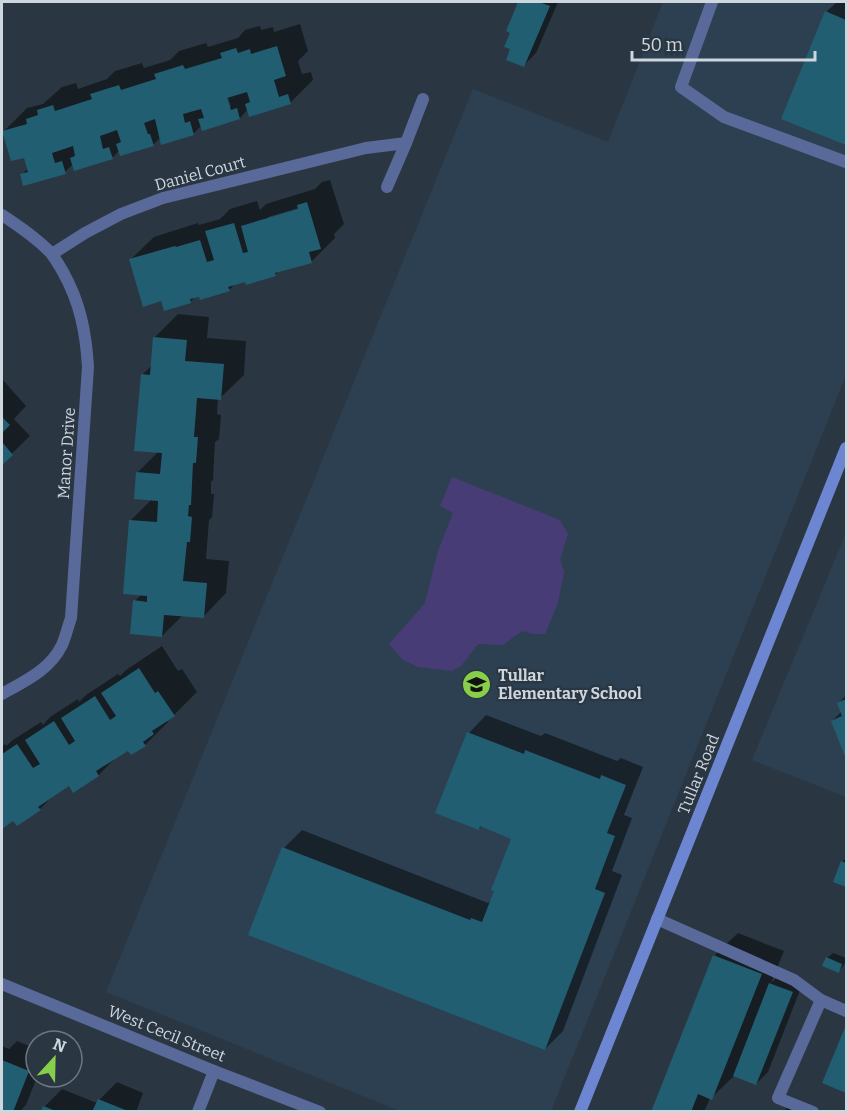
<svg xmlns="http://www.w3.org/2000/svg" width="848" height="1113" viewBox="0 0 848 1113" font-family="Bitter,serif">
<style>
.built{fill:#2d4051}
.park{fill:#483c76}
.shadow{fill:#0007;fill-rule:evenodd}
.building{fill:#225e71}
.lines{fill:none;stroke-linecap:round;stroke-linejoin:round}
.service{stroke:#596a9a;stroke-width:12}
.minor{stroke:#596a9a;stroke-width:12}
.secondary{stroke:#6d86d2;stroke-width:12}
.labels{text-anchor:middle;stroke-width:4.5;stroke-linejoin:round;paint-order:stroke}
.street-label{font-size:16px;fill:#ced6de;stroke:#2a3743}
.poi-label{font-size:16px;font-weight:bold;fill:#ced6de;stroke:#2a3743;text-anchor:start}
</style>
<rect width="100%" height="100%" fill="#2a3743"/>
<g class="built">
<polygon points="663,2 846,2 846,375 551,1111 400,1111 106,992 473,89 608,142"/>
<polygon points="846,533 846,797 752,760"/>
</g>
<polygon class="park" points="452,477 560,520 568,534 560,559 564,572 558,603 545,634 533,634 522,631 503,645 478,644 461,666 452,671 418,667 403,660 389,644 425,603 438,551 453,513 440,506"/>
<g class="shadow">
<polygon points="520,2 558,2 536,53 524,65 512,49 512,32 508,31"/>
<polygon points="837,2 846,2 846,144 783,118 826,12"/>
<path d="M300,24L308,51L298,61L302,74L311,72L313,80L290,103L248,109L240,118L202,125L193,134L161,137L153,145L120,150L112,158L73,164L65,172L21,175L29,168L25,156L4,131L27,108L43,104L62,87L76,83L78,89L107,79L115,71L142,63L144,68L170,60L179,51L206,43L208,47L238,38L245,30L260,26L261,30L273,27L274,32ZM226,91L231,107H228L224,92Z"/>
<path d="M330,180L344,224L334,234L335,238L312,261L280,270L275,275L235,284L229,290L196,296L190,302L162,299L130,260L154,237L198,223L199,225L220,219L230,209L257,201L260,210L266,204L315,189L322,182ZM305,206L306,208L268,220V217Z"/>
<polygon points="178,314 209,317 207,338 246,341 244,375 220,398 218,398 217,414 221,415 219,439 215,442 213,480 211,482 211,494 214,494 212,517 209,520 206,559 229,561 226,593 203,617 183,615 162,636 135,601 142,594 130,521 152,499 137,473 158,452 142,375 152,365 154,338"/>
<polygon points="2,379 26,406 14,419 30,436 2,463"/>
<polygon points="162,646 178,671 182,669 197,692 174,715 167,720 168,722 145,745 129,749 117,756 99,775 74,791 70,784 55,794 40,809 14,819 2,827 2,746 5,744 6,746 13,740 41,722 43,725 50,717 78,699 79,702 86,695 118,674 120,676 126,670"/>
<polygon points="846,695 846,756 832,721 842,711 839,703"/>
<polygon points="486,715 541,736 545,733 617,761 621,758 643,767 624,815 632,818 612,871 622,875 563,1031 545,1049 284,848 302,830 488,903 491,901 513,838 482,825 479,829 469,733"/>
<polygon points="846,858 846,886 835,881 842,862"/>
<polygon points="738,933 784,951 771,983 782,972 804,980 768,1072 756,1084 735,1075 711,1098 710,1098 704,1112 653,1112 714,956"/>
<polygon points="833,953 846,958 844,965 839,971 827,958"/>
<polygon points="846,1029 846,1091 824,1082"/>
<polygon points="17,1041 36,1049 37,1077 26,1105 19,1112 2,1112 2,1046 9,1049"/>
<polygon points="117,1082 143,1093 136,1112 42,1112 44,1107 62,1089 97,1103 99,1100"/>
<polygon points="791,1103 812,1112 783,1112"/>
</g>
<g class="building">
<polygon points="518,2 539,2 550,6 524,67 506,60 510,49 504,47 510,33 506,31"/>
<polygon points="825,11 846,20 846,145 781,119"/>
<polygon points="277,46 286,76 274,80 279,97 288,94 291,104 249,117 245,104 250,102 247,92 227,98 231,110 237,108 240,119 202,131 198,119 204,118 201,109 183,114 185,123 190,121 194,135 161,145 155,119 144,123 148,134 150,134 154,146 120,156 116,144 121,142 117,130 100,136 103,149 109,147 113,159 74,171 70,158 75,156 73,146 52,153 55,163 62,161 66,174 23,186 20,174 28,172 24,158 11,161 2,131 27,124 26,119 38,115 37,110 53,105 55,111 92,99 90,94 119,85 121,90 156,79 154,74 183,65 185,69 222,58 220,53 236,48 238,53 250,49 251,54"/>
<polygon points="307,202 321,249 309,252 312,263 275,273 276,276 246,285 245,282 228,287 230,291 200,300 199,297 190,299 191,303 164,311 161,301 143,307 129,259 175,246 176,247 200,240 207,262 214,260 205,231 234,223 243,253 248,252 241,226 298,209 297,205"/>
<polygon points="153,337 187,340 185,361 224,364 221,400 197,398 194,437 198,437 196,463 193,463 191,505 189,505 188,516 192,517 190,542 187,542 183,581 207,583 204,618 164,615 162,637 130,634 133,600 147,602 147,596 123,594 129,520 157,522 158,501 134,499 136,472 160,474 162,453 134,451 141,374 150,375"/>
<polygon points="2,417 10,425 2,433"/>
<polygon points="2,442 13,455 2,465"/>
<polygon points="139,668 155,693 158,691 175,716 152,731 154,734 143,742 146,746 131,755 128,751 96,771 99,776 73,793 69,786 38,807 41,810 17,826 13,821 2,829 2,787 3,786 2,783 2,754 17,744 33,768 40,764 25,740 54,721 69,745 75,741 61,718 95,696 110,720 116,716 101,693"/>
<polygon points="846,699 846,759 831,721 842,716 837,703"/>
<polygon points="467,732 524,754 525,750 600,779 601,775 626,785 607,833 615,836 595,889 605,893 545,1050 248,935 282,847 470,920 471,918 482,922 494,891 491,890 511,839 480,826 479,830 435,813"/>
<polygon points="841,861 846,863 846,887 833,882"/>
<polygon points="713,955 762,974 712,1100 698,1094 691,1112 651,1112"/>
<polygon points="826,957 842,964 839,973 822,966"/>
<polygon points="769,983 793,992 756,1085 733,1076"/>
<polygon points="846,1025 846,1093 822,1083"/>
<polygon points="2,1060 29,1071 13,1112 2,1112"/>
<polygon points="98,1099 128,1111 128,1112 92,1112"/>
<polygon points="43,1106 56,1111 56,1112 41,1112"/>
</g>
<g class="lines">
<g class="service">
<polyline points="712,2 681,87 724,117 846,162"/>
<polyline points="366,148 406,143 423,99"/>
<polyline points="387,187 406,143"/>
<polyline points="657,919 794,980 821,1000 846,1011"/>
<polyline points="198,1112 214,1071"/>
<polyline points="813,1112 778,1098 821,1000"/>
</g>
<g class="minor">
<path d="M2,215C19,226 36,238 50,252C55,258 59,265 63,272C80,302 86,333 88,367L71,618C68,626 66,636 62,645C50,670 25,681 2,694"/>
<polyline points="52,254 85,233 121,214 163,198 366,148"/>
<polyline points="2,984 214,1071 320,1112"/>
</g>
<polyline class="secondary" points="580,1112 846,448"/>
</g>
<defs>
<symbol id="school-disc" viewBox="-11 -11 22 22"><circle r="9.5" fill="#87cf4a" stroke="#2a3743"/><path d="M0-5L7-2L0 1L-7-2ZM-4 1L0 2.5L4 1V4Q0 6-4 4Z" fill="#111"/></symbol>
</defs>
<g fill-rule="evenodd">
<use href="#school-disc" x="460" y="668" width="33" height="33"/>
</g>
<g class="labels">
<g class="street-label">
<text transform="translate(200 173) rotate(-15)" y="6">Daniel Court</text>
<text transform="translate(66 453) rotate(-86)" y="6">Manor Drive</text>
<text transform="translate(698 774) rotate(-68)" y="6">Tullar Road</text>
<text transform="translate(167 1033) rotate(22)" y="6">West Cecil Street</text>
</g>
<g class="poi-label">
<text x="498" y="681">Tullar<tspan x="498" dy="18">Elementary School</tspan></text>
</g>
</g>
<rect width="848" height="1113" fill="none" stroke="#ced6de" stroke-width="6"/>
<g transform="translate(54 1059) rotate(22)"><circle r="28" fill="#2a3743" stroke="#6c7781" stroke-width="1.5"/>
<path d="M0-4.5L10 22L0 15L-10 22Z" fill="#87cf4a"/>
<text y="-9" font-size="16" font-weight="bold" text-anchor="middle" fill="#ced6de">N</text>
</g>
<path d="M632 51v9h183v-9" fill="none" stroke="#ced6de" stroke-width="3"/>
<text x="641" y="51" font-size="18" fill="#ced6de" stroke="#2a3743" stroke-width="4.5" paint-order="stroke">50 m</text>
</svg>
